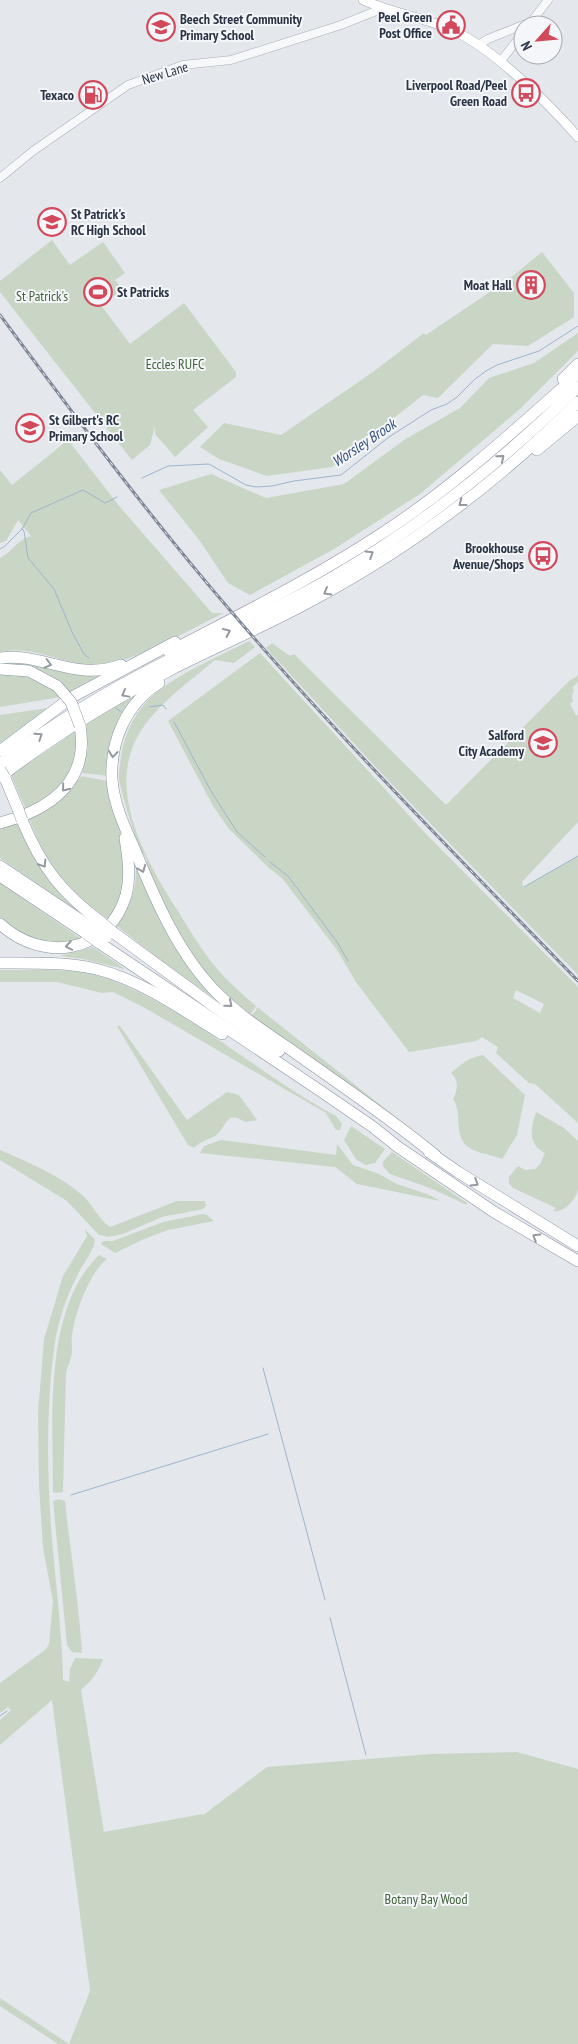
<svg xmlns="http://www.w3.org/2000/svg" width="578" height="2044" viewBox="0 0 578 2044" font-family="'PT Sans Narrow',sans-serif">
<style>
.green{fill:#c9d6c5;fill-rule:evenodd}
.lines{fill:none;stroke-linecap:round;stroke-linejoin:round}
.stream{stroke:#9fb4cc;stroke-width:1}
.minor-casing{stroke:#a9aeb7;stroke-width:9}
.major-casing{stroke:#a3abb8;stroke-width:10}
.highway-casing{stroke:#8b94a3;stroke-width:12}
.minor{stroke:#f7f8fa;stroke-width:8}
.major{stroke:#fff;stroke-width:9}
.highway{stroke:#fff;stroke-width:11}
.rail-casing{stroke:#7d8696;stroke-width:3}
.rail{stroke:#f4f6f9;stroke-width:1;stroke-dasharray:4;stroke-linecap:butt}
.highway-bridge-casing{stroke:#8b94a3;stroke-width:12;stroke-linecap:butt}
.highway-bridge{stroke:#fff;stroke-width:11}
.oneway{stroke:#959aa2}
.labels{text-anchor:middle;stroke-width:4;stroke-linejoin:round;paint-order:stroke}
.poi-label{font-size:14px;font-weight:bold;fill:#2b3445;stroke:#f4f6f9;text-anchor:end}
.street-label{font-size:14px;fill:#2b3445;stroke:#f4f6f9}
.park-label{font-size:14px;fill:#3f6138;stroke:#f4f6f9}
.water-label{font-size:15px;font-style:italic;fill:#34527a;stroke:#f4f6f9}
</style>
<rect width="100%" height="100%" fill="#e4e7ec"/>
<g class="green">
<polygon points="52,240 70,265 103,242 125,273 115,280 123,290 101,305 130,344 184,303 236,372 236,377 193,410 208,427 175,457 155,434 155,426 150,445 132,460 0,292 0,281"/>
<polygon points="542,252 574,293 574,317 528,346 493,344 438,398 423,395 332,467 267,476 219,459 200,447 224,423 281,435 373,372 424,333 426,335 509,279"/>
<polygon points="578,333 578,351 520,409 420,494 334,549 250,595 228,583 200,541 159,490 211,474 266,498 344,484 404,440 460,408 489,378 534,363"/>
<path d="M68,440L120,507L212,613H224C192,628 130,665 97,665C64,666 34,644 0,652V558C13,551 17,540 31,536L18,520L6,541L0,543V470L12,485Z"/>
<path d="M249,641L255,647L234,663L215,660C187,684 150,708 134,744C109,800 151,869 181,916C191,932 201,949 213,964C226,980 241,993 256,1006L250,1015C239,1006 227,997 217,987C186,955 164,903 146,863L147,861L144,854H142C133,831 125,805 120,784C118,778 119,771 120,765C123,734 136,707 162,688C188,669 220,656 249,641Z"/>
<polygon points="272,643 290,656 294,654 446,805 569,681 578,676 578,682 572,688 574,690 572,695 573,702 570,703 576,716 578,715 578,822 522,882 524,889 524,887 578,856 578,975 383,775 266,648"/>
<path d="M260,653L427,835L578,987V1123L535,1084L529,1083L496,1053L498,1047L482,1037L476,1041L409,1052L356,982L337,950L282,878L269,868L229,829L213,806L168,721ZM516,990L544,1004L540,1013L513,998Z"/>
<path d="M14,660L105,675L70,692C52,671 28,663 0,664Z"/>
<path d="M0,674C28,675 40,678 61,697L0,707Z"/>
<polygon points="147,688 140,695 109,776 82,773 88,747 86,723"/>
<polygon points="48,708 13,737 0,746 0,715"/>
<path d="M77,729C80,750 73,772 59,788C52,797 36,804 26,810L11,775L66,738V735Z"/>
<path d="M81,776L108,781L112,805L123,841L127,883L109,920C67,889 48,867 29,818C52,812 69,795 81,776Z"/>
<polygon points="19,822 24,832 98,925 0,858 0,827"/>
<path d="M136,864L225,1006L161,961L117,926C131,906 137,888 136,864Z"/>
<polygon points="0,883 83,940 44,944 9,927 0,918"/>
<polygon points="93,947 125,969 83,959 60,956"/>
<path d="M0,970C30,970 62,968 91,974C120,981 145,995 170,1009C227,1042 278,1085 336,1116L342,1124L340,1130H336L326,1113L145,1008L113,992L102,993L57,982H0Z"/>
<polygon points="257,1007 402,1122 401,1124 251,1015 256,1011"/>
<path d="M117,1026H120L187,1120L227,1092L239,1095L257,1120L245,1122C225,1109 227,1128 215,1136C208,1140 200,1141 194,1148L188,1145Z"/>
<path d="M483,1055L525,1095L517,1135L502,1159C492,1155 476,1153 468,1147C453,1136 463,1113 453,1099C458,1090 459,1080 451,1073C461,1064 469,1057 483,1055Z"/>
<path d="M536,1112L564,1128L578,1141C578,1155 578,1176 578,1189C576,1200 564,1213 553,1211L556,1208L513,1188L509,1183V1177L518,1166L525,1170L535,1169L540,1164L545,1153C527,1144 531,1128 536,1112Z"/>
<polygon points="351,1126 385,1149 375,1163 365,1165 356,1159 344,1140"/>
<polygon points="221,1140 336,1155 337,1144 353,1165 377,1173 397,1184 427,1194 441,1201 357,1184 335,1167 200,1153 204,1146"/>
<path d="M0,1150C29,1163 58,1174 82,1195C93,1204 98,1219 110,1227L177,1201H205L206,1206L203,1209L162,1217L123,1234L108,1237L99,1235L67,1201L0,1160Z"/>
<polygon points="392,1152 467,1203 467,1205 430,1188 390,1174 383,1166 383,1162"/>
<polygon points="203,1214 207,1215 214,1221 168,1230 144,1239 115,1253 101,1244 103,1241 113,1241 163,1222"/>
<path d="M85,1229L95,1240C93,1253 84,1262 78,1274C67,1295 59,1318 55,1342C48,1391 47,1441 49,1490C51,1554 62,1617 63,1680L69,1682L70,1669L75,1658L103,1659C98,1673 92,1680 81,1690L104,1832L203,1814L202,1816L267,1767L431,1754L517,1752L578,1769V2044H58L0,2006V1998L69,2044L90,1991L52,1700L0,1745V1720L11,1710L8,1707L0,1713V1683L45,1650L49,1644L53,1601L43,1548L39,1485L38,1413L44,1339L63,1276L87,1236Z"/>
<path d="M99,1255L107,1259C90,1272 77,1308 73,1329C71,1337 72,1345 72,1353C71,1359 68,1366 66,1372L63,1492L56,1493L53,1492C53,1420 43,1309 99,1255Z"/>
<path d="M59,1499L65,1501C70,1551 79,1602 82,1653L72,1652L67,1645L53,1501Z"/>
</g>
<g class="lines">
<g class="stream">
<polyline points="142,478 168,466 209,464 246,485 256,487 272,486 294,481 341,475 389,437 431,410 447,404 457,397 475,379 486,371 497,365 539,351 578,326"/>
<polyline points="22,529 24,531 28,558 54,589 72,632 84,654 89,658"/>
<polyline points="0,549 5,546 22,529 31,513 83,490 105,503 117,497"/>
<polyline points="149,707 163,705 166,709"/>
<polyline points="116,708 121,712"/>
<polyline points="174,722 211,791 237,832 265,857"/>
<polyline points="270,862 288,876 337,942 348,961"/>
<polyline points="524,887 578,856"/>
<polyline points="263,1368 325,1600"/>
<polyline points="71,1495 268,1434"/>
<polyline points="330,1618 366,1755"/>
<polyline points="0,1716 7,1711"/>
</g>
<defs>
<g id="minor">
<polyline points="529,25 548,0"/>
<polyline points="478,45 488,39 523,25"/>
<polyline points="500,62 523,33"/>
<polyline points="0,178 33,151 128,85 183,65 231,60 341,25 381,9"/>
</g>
<path id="major" d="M363,0C391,13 422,17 450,29C492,47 548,103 578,137"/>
<g id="highway">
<polyline points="563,379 578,364"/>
<polyline points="537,450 578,416"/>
<path d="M169,652C241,614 314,578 381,534C452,488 515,430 578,374"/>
<path d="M0,658C42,652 76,682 121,665"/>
<polyline points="0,669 29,671 57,686"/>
<path d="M159,683C126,704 110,741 112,780C114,804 124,826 134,848C155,899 179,956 219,995C241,1017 268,1034 294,1052C342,1086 390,1118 435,1155"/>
<polyline points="0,751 72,697 175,642"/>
<path d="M0,764C52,724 109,690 167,661C223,633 280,608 333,577C423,525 504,460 578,387"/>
<path d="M0,777C53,736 110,701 170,670C215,647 263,627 309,602C407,550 499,481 578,402"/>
<polyline points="5,778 18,809"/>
<path d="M22,820C42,868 61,892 102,923"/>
<path d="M0,823C49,810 90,783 80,726"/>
<polyline points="0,866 94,929"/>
<polyline points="0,876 87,934"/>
<path d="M0,924C42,963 109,954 126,895C131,876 128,857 125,838"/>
<polyline points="114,933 219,1010 279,1051"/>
<polyline points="98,942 322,1092 373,1127 398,1147 494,1212 578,1261"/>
<path d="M0,963C32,963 65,962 96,969C141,980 183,1010 222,1034"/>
<polyline points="429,1152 458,1172 578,1246"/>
</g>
</defs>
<use href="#minor" class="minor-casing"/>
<use href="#major" class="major-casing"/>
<use href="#highway" class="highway-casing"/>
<use href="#minor" class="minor"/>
<use href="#major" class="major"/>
<use href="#highway" class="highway"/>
<defs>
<path id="rail" d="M0,315C74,415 148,515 229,609C339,738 460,859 578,981"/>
</defs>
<use href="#rail" class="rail-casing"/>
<use href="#rail" class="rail"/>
<defs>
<g id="highway-bridge">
<polyline points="57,686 71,702 80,726"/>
<polyline points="0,770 5,778"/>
<polyline points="18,809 22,820"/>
<polyline points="102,923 114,933"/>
<polyline points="94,929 106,937"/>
<polyline points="87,934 98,942"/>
</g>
</defs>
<use href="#highway-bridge" class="highway-bridge-casing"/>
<use href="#highway-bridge" class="highway-bridge"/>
</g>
<defs><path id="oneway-chevron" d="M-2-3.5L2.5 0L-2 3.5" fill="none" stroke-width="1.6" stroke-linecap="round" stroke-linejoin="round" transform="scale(1.25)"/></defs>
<g class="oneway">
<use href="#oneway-chevron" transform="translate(501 458) rotate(-40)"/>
<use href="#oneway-chevron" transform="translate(462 503) rotate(143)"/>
<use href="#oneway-chevron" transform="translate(370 554) rotate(-32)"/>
<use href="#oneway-chevron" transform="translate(327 592) rotate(150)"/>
<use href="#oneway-chevron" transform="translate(227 632) rotate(-25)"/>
<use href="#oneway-chevron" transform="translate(48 664) rotate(14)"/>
<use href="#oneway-chevron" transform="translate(125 694) rotate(151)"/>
<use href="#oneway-chevron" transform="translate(39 736) rotate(-34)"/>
<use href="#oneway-chevron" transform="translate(113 754) rotate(96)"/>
<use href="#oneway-chevron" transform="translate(65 788) rotate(129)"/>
<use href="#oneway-chevron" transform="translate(43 864) rotate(58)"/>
<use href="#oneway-chevron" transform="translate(142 869) rotate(68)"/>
<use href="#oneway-chevron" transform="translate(69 946) rotate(170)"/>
<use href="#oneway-chevron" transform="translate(229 1004) rotate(41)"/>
<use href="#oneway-chevron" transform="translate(475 1183) rotate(32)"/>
<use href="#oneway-chevron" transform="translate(536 1237) rotate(-148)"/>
</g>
<defs>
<symbol id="civic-ring" viewBox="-11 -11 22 22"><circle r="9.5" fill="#f4f6f9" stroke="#d1495b" stroke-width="1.5"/><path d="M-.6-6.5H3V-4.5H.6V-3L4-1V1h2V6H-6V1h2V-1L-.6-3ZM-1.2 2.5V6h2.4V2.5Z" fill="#d1495b"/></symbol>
<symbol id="school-ring" viewBox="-11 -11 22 22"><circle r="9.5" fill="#f4f6f9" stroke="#d1495b" stroke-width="1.5"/><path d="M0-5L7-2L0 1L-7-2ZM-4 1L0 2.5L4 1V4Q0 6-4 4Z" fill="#d1495b"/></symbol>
<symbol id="bus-ring" viewBox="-11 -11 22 22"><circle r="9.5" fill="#f4f6f9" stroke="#d1495b" stroke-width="1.5"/><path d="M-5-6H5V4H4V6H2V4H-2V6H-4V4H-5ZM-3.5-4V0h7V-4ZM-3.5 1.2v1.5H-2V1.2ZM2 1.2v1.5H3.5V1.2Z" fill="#d1495b"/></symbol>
<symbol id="fuel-ring" viewBox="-11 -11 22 22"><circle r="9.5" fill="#f4f6f9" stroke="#d1495b" stroke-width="1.5"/><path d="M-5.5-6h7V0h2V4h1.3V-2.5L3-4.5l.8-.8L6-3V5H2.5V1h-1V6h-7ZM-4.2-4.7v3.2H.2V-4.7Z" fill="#d1495b"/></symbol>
<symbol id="building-ring" viewBox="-11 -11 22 22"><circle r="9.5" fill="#f4f6f9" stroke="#d1495b" stroke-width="1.5"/><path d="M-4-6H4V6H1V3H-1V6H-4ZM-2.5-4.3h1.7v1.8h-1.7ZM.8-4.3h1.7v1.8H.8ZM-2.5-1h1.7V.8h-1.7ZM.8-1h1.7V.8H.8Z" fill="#d1495b"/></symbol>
<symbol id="stadium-ring" viewBox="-11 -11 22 22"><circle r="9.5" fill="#f4f6f9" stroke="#d1495b" stroke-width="1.5"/><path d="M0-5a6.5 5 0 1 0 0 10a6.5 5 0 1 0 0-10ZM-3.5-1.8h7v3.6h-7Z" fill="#d1495b"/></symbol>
</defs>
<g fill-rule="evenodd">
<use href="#civic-ring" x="435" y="9" width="32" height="32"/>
<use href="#school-ring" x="145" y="11" width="32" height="32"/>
<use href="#bus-ring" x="510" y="77" width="32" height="32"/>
<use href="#fuel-ring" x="77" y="79" width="32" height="32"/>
<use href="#school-ring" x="36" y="206" width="32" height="32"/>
<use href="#building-ring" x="515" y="269" width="32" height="32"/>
<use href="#stadium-ring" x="82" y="276" width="32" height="32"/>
<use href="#school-ring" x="14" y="412" width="32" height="32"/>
<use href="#bus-ring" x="527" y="540" width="32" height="32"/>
<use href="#school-ring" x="527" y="727" width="32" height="32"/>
</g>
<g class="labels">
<g class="poi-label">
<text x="432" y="22">Peel Green<tspan x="432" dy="16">Post Office</tspan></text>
<text x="180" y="24" text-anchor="start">Beech Street Community<tspan x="180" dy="16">Primary School</tspan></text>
<text x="507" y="90">Liverpool Road/Peel<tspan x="507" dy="16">Green Road</tspan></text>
<text x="74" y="100">Texaco</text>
<text x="71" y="219" text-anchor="start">St Patrick's<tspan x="71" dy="16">RC High School</tspan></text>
<text x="512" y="290">Moat Hall</text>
<text x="117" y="297" text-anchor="start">St Patricks</text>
<text x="49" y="425" text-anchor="start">St Gilbert's RC<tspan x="49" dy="16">Primary School</tspan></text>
<text x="524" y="553">Brookhouse<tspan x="524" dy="16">Avenue/Shops</tspan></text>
<text x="524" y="740">Salford<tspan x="524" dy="16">City Academy</tspan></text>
</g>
<g class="street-label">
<text transform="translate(165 73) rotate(-17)" y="5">New Lane</text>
</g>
<g class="park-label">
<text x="42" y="301">St Patrick's</text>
<text x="175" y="369">Eccles RUFC</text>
<text x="426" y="1904">Botany Bay Wood</text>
</g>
<g class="water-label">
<text transform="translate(364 443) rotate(-34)" y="5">Worsley Brook</text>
</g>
</g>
<g transform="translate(538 40) rotate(243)"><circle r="24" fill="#f4f6f9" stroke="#a4a8b1"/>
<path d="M0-4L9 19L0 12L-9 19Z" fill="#d1495b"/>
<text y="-8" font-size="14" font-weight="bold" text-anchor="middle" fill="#2b3445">N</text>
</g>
</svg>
